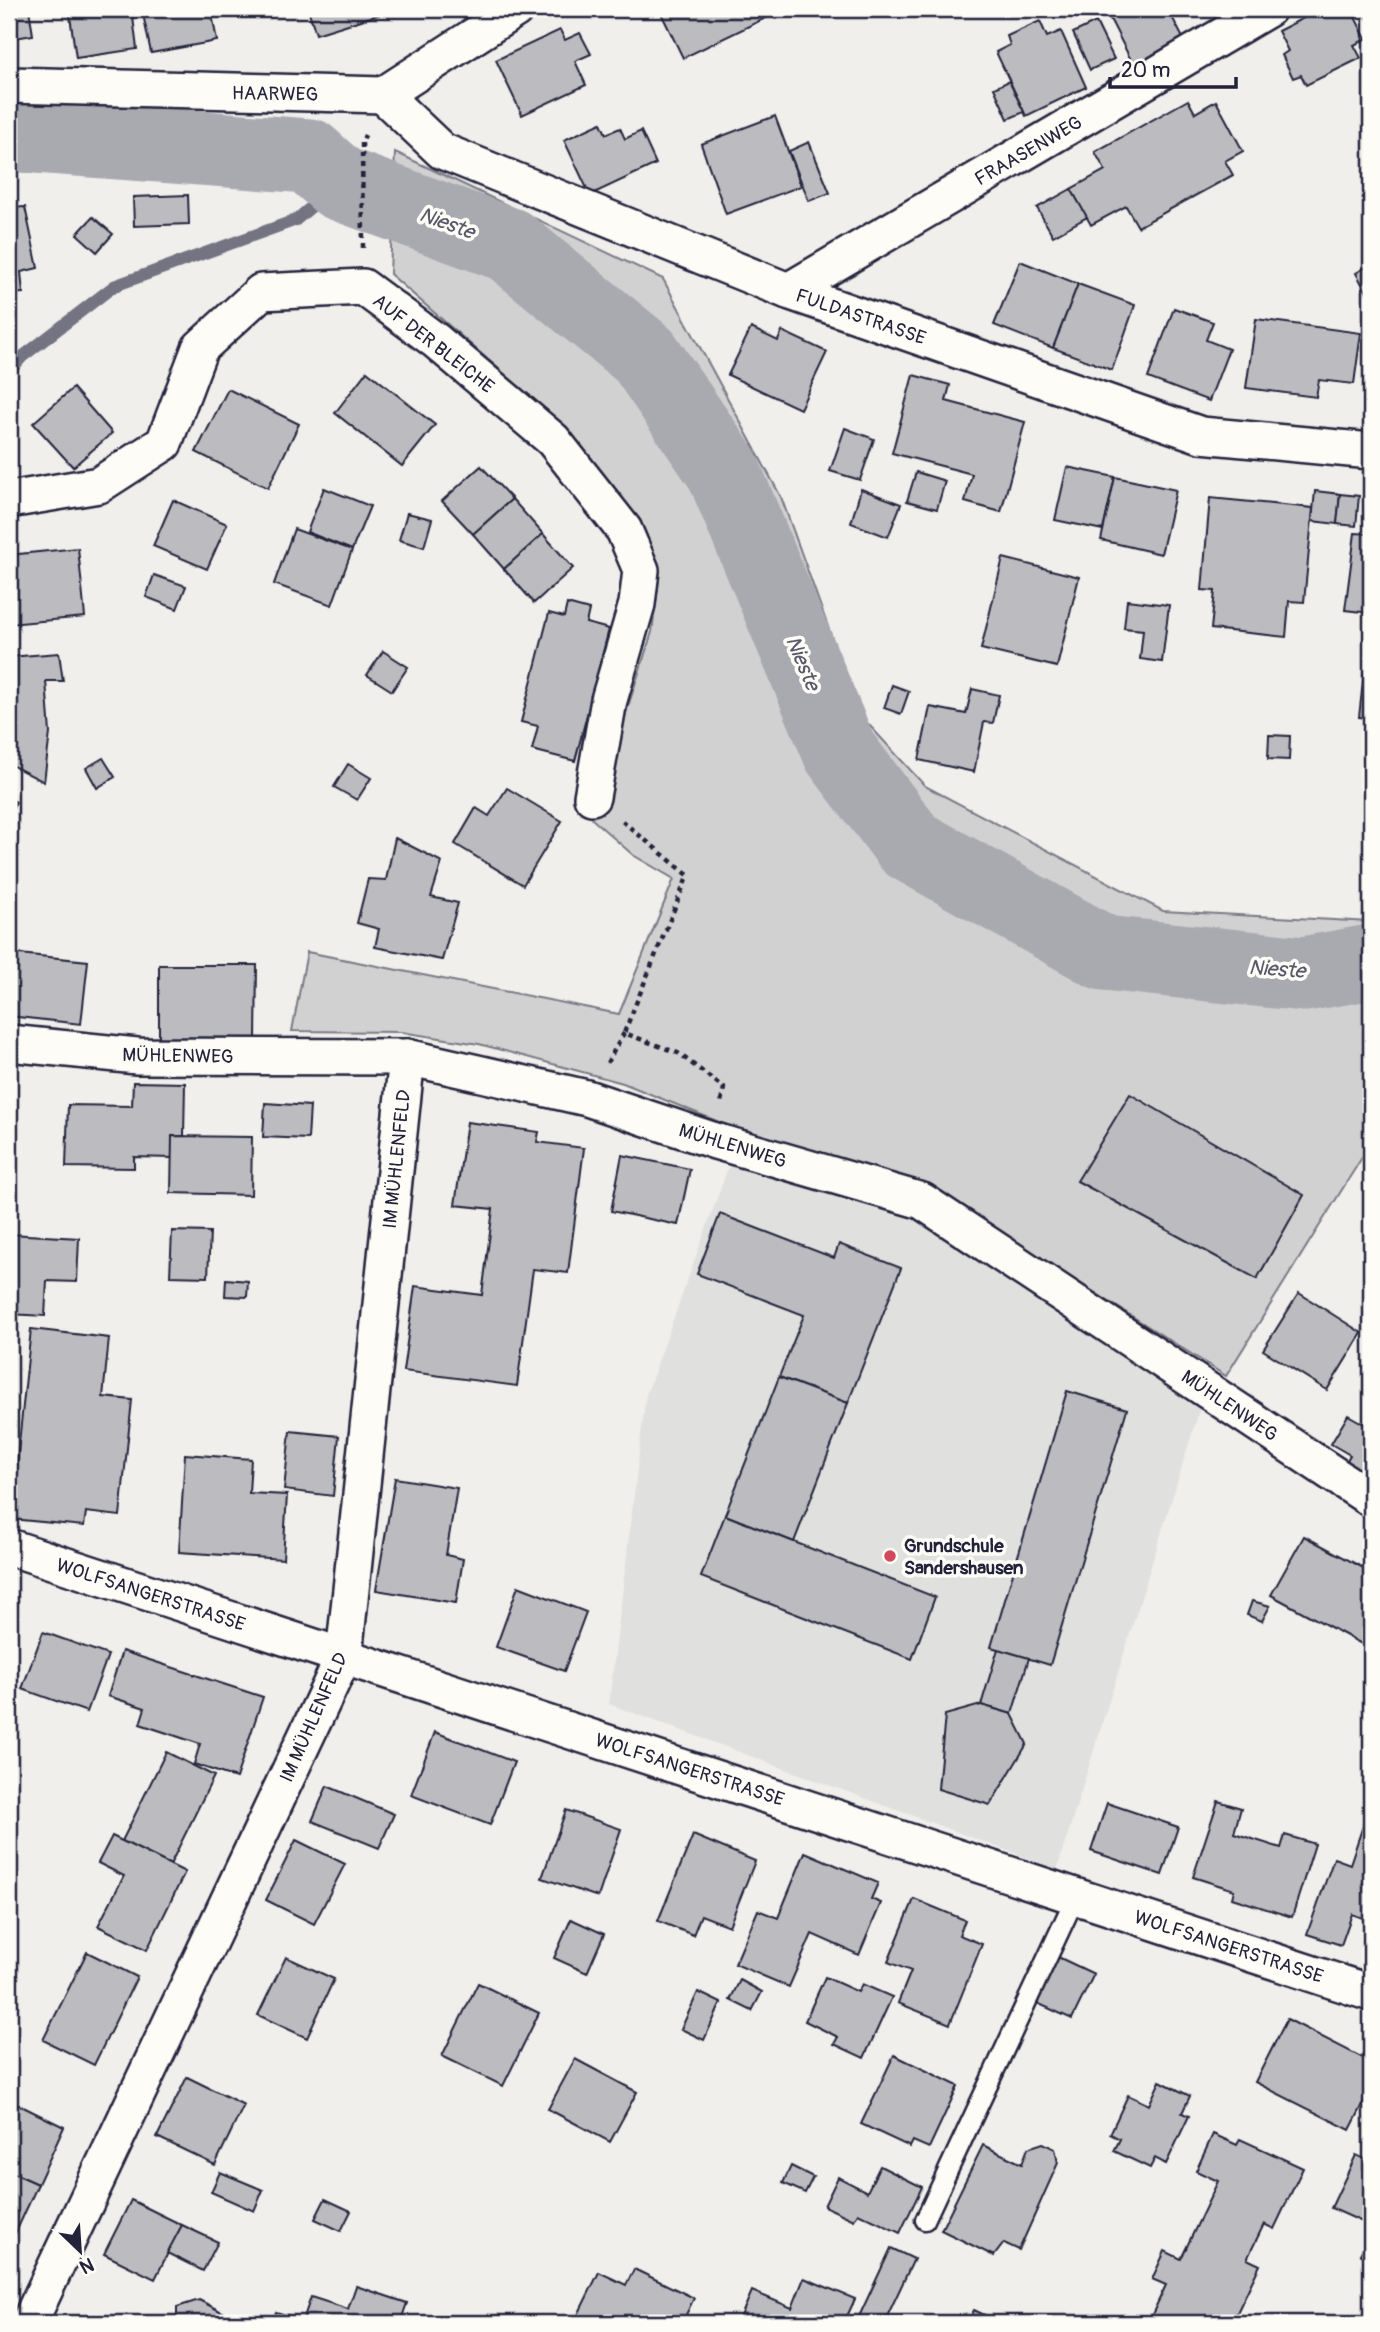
<svg xmlns="http://www.w3.org/2000/svg" width="1380" height="2332" viewBox="0 0 1380 2332" font-family="Pangolin,sans-serif">
<style>
.built{fill:#e0e0df}
.green{fill:#d2d1d1;stroke:#7a7a86;stroke-width:2}
.lines{fill:none;stroke-linecap:round;stroke-linejoin:round}
.stream{stroke:#737381;stroke-width:12}
.river{stroke:#a9a9b0;stroke-width:75}
.building{fill:#bcbcc0;stroke:#22223b;stroke-width:2}
.service-casing{stroke:#22223b;stroke-width:23}
.minor-casing{stroke:#22223b;stroke-width:40}
.path{stroke:#22223b;stroke-width:4.5;stroke-dasharray:5 5;stroke-linecap:butt}
.service{stroke:#fdfcf7;stroke-width:18}
.minor{stroke:#fdfcf7;stroke-width:35}
.poi-dot{fill:#d1495b;stroke:#fdfcf7;stroke-width:2.5}
.labels{text-anchor:middle;stroke-width:7;stroke-linejoin:round;paint-order:stroke}
.street-label{font-size:19px;fill:#22223b;stroke:#fdfcf7}
.poi-label{font-size:19px;font-weight:bold;fill:#22223b;stroke:#fdfcf7;text-anchor:start}
.water-label{font-size:21px;font-style:italic;fill:#58586a;stroke:#fdfcf7}
</style>
<rect width="100%" height="100%" fill="#f0efec"/>
<filter id="ink" filterUnits="userSpaceOnUse"><feTurbulence type="fractalNoise" baseFrequency=".0143" numOctaves="2"/><feDisplacementMap in="SourceGraphic" scale="14" xChannelSelector="R" yChannelSelector="G"/><feConvolveMatrix kernelMatrix="1 2 1 2 8 2 1 2 1" color-interpolation-filters="sRGB"/></filter>
<g filter="url(#ink)">
<polygon class="built" points="733,1154 909,1214 1200,1408 1057,1869 609,1704 646,1395"/>
<polygon class="green" points="395,152 663,279 781,497 860,715 925,786 1163,911 1371,922 1371,1143 1226,1376 935,1191 744,1132 623,1083 479,1044 401,1032 292,1031 307,952 619,1014 674,879 633,855 592,819 652,632 660,571 638,525 562,424 390,274"/>
<g class="lines">
<polyline class="stream" points="9,372 22,357 114,286 296,220 339,183"/>
<polyline class="river" points="9,134 309,156 339,183 509,245 644,355 723,470 840,752 910,845 1104,953 1304,974 1371,962"/>
</g>
<g class="building">
<polygon points="9,9 29,9 33,35 9,39"/>
<polygon points="69,9 132,9 137,49 76,58"/>
<polygon points="142,9 211,9 217,41 151,53"/>
<polygon points="308,9 386,9 387,12 316,34"/>
<polygon points="659,9 784,9 683,58"/>
<polygon points="1105,9 1168,9 1185,42 1135,68"/>
<polygon points="1321,9 1332,9 1336,16 1351,9 1366,39 1354,45 1361,58 1306,85 1301,75 1293,78 1282,55 1288,51 1278,31"/>
<polygon points="1363,9 1371,9 1371,25"/>
<polygon points="1040,21 1047,37 1061,31 1086,87 1026,116 996,52 1010,45 1007,36"/>
<polygon points="1096,22 1114,59 1090,70 1073,33"/>
<polygon points="560,30 565,40 580,33 591,54 575,61 586,85 522,115 496,60"/>
<polygon points="1009,81 1024,112 1008,119 994,88"/>
<polygon points="1188,100 1195,113 1216,101 1243,151 1225,161 1233,175 1138,227 1126,206 1091,225 1071,189 1105,170 1095,152"/>
<polygon points="775,116 801,186 726,214 701,144"/>
<polygon points="601,123 606,134 620,128 625,139 641,131 656,164 590,195 564,140"/>
<polygon points="809,142 830,193 809,201 789,151"/>
<polygon points="1071,189 1087,217 1053,236 1037,208"/>
<polygon points="188,195 189,224 134,226 133,197"/>
<polygon points="25,207 38,268 21,272 23,293 9,294 9,208"/>
<polygon points="93,217 113,234 97,252 77,234"/>
<polygon points="1020,261 1078,284 1053,348 994,325"/>
<polygon points="1371,264 1371,300 1356,273"/>
<polygon points="1078,284 1135,305 1112,370 1053,348"/>
<polygon points="1174,308 1213,322 1206,340 1229,349 1209,401 1148,378"/>
<polygon points="1256,319 1361,333 1354,384 1319,380 1316,397 1246,388"/>
<polygon points="751,328 778,341 782,331 827,352 800,409 728,375"/>
<polygon points="367,371 435,425 402,466 335,413"/>
<polygon points="913,375 950,385 946,401 1025,422 1001,512 965,502 972,474 892,453"/>
<polygon points="73,388 112,433 73,467 33,423"/>
<polygon points="228,389 299,424 268,488 196,452"/>
<polygon points="845,428 874,439 860,480 830,471"/>
<polygon points="481,466 512,499 473,534 442,501"/>
<polygon points="1067,467 1115,477 1103,530 1055,520"/>
<polygon points="916,472 945,481 937,509 907,501"/>
<polygon points="1115,477 1176,490 1161,554 1101,540"/>
<polygon points="324,488 370,506 352,550 307,532"/>
<polygon points="861,489 901,504 888,537 851,523"/>
<polygon points="1315,491 1340,494 1337,524 1312,521"/>
<polygon points="1340,494 1359,496 1356,526 1337,524"/>
<polygon points="1210,498 1313,508 1304,602 1289,601 1286,637 1211,629 1215,591 1202,590"/>
<polygon points="512,499 543,534 504,569 473,534"/>
<polygon points="173,500 227,524 207,569 153,546"/>
<polygon points="407,513 432,519 424,547 399,540"/>
<polygon points="294,529 352,550 332,605 274,584"/>
<polygon points="1355,533 1371,534 1371,613 1345,610"/>
<polygon points="543,534 573,568 534,603 504,569"/>
<polygon points="78,548 85,617 9,624 9,555"/>
<polygon points="1003,558 1079,577 1057,667 981,649"/>
<polygon points="154,575 186,586 177,609 146,597"/>
<polygon points="1127,600 1169,605 1162,662 1140,659 1143,630 1124,628"/>
<polygon points="567,604 589,610 586,623 609,629 575,761 532,750 538,726 521,722 549,613 564,617"/>
<polygon points="383,651 408,667 392,691 367,675"/>
<polygon points="59,653 63,681 46,681 50,733 44,782 9,764 9,657"/>
<polygon points="1364,673 1371,674 1371,718 1359,717"/>
<polygon points="892,685 909,691 901,714 884,708"/>
<polygon points="972,689 999,695 993,723 984,722 974,772 919,760 930,707 966,714"/>
<polygon points="1269,735 1290,736 1289,760 1268,759"/>
<polygon points="103,758 115,777 97,788 86,768"/>
<polygon points="348,764 371,778 357,800 334,787"/>
<polygon points="507,788 562,821 523,885 455,844 476,808 489,816"/>
<polygon points="9,798 16,802 9,815"/>
<polygon points="395,838 442,862 431,897 458,903 442,960 375,947 379,929 357,923 368,879 386,880"/>
<polygon points="9,953 88,961 81,1024 9,1016"/>
<polygon points="159,965 257,965 256,1039 159,1040"/>
<polygon points="133,1082 185,1083 184,1136 172,1136 172,1158 134,1157 134,1168 66,1167 68,1105 132,1106"/>
<polygon points="1130,1094 1304,1195 1257,1279 1077,1181"/>
<polygon points="265,1103 310,1106 308,1139 263,1137"/>
<polygon points="467,1122 539,1132 537,1142 584,1148 568,1273 533,1269 517,1386 403,1371 415,1286 482,1295 493,1209 455,1205"/>
<polygon points="172,1136 252,1137 251,1195 171,1193"/>
<polygon points="622,1155 690,1169 678,1225 611,1211"/>
<polygon points="720,1214 834,1258 839,1244 901,1268 848,1403 779,1377 804,1315 697,1274"/>
<polygon points="172,1231 210,1232 208,1277 170,1276"/>
<polygon points="9,1234 79,1238 77,1282 47,1281 45,1316 9,1314"/>
<polygon points="226,1279 248,1281 247,1297 225,1296"/>
<polygon points="1299,1293 1362,1333 1327,1390 1263,1350"/>
<polygon points="31,1329 109,1338 103,1397 132,1400 120,1516 86,1512 84,1526 11,1519"/>
<polygon points="779,1377 848,1403 794,1542 725,1515"/>
<polygon points="1067,1391 1127,1409 1050,1665 991,1647"/>
<polygon points="1348,1415 1366,1425 1371,1417 1371,1480 1344,1465 1350,1455 1331,1444"/>
<polygon points="290,1431 339,1436 333,1496 284,1490"/>
<polygon points="185,1454 251,1459 249,1493 287,1495 283,1559 179,1552"/>
<polygon points="395,1478 457,1488 446,1555 463,1559 456,1603 376,1590"/>
<polygon points="725,1515 935,1597 912,1659 701,1577"/>
<polygon points="1304,1536 1371,1572 1371,1649 1271,1595"/>
<polygon points="518,1586 586,1612 564,1671 496,1647"/>
<polygon points="1252,1601 1270,1606 1262,1621 1247,1615"/>
<polygon points="43,1632 108,1655 87,1712 22,1689"/>
<polygon points="998,1649 1029,1658 1012,1714 981,1705"/>
<polygon points="122,1651 263,1697 236,1778 194,1764 200,1744 140,1724 145,1708 108,1696"/>
<polygon points="981,1705 1012,1714 1027,1744 990,1805 938,1789 945,1715"/>
<polygon points="435,1732 514,1762 490,1825 411,1795"/>
<polygon points="166,1752 214,1776 170,1865 122,1841"/>
<polygon points="327,1786 394,1814 379,1848 312,1821"/>
<polygon points="1218,1801 1241,1808 1234,1833 1281,1848 1285,1835 1315,1844 1292,1917 1232,1898 1234,1890 1193,1877"/>
<polygon points="1107,1803 1178,1827 1162,1875 1091,1851"/>
<polygon points="566,1810 621,1829 598,1897 542,1878"/>
<polygon points="1365,1820 1371,1823 1371,1921 1352,1914 1341,1945 1307,1934 1334,1858 1350,1864"/>
<polygon points="693,1835 755,1861 729,1926 701,1915 693,1935 658,1921"/>
<polygon points="112,1836 185,1872 147,1950 98,1926 124,1876 98,1863"/>
<polygon points="296,1840 345,1864 314,1924 266,1900"/>
<polygon points="805,1852 878,1883 871,1899 881,1903 859,1955 812,1934 789,1987 735,1964 758,1910 778,1918"/>
<polygon points="9,1869 16,1869 14,1896 9,1895"/>
<polygon points="914,1899 965,1920 959,1935 982,1944 950,2024 898,2003 911,1971 888,1962"/>
<polygon points="571,1919 604,1934 587,1973 554,1958"/>
<polygon points="87,1952 137,1977 94,2065 43,2040"/>
<polygon points="286,1957 334,1979 307,2038 258,2015"/>
<polygon points="1058,1957 1094,1974 1072,2019 1037,2003"/>
<polygon points="825,1977 858,1992 862,1984 892,1997 864,2058 834,2044 838,2037 805,2021"/>
<polygon points="740,1980 762,1992 752,2011 730,2000"/>
<polygon points="478,1983 539,2013 503,2086 442,2056"/>
<polygon points="698,1992 721,2003 704,2040 681,2029"/>
<polygon points="1287,2019 1371,2062 1371,2089 1350,2130 1255,2082"/>
<polygon points="894,2055 958,2086 929,2148 913,2141 910,2147 861,2124"/>
<polygon points="575,2059 637,2092 610,2142 548,2109"/>
<polygon points="187,2077 244,2105 215,2165 157,2137"/>
<polygon points="1160,2081 1190,2096 1182,2113 1189,2116 1166,2164 1155,2158 1150,2168 1114,2151 1120,2139 1110,2134 1128,2095 1149,2105"/>
<polygon points="9,2100 64,2127 38,2184 9,2171"/>
<polygon points="1213,2134 1237,2145 1240,2139 1303,2168 1274,2229 1264,2224 1247,2259 1260,2265 1232,2323 1148,2323 1166,2285 1152,2279 1165,2251 1181,2259 1218,2181 1196,2171"/>
<polygon points="1043,2143 1055,2149 1058,2163 1019,2250 1004,2243 994,2256 941,2230 983,2145 1022,2164 1028,2148"/>
<polygon points="1356,2155 1371,2162 1369,2225 1331,2208"/>
<polygon points="791,2166 813,2177 805,2193 783,2183"/>
<polygon points="880,2166 922,2187 900,2233 858,2213 854,2220 824,2206 838,2177 867,2192"/>
<polygon points="9,2171 38,2184 11,2243 9,2242"/>
<polygon points="220,2172 263,2190 254,2211 211,2192"/>
<polygon points="325,2199 351,2211 341,2231 315,2219"/>
<polygon points="131,2200 182,2225 155,2279 104,2254"/>
<polygon points="182,2225 218,2242 203,2271 167,2253"/>
<polygon points="1371,2234 1371,2260 1360,2254"/>
<polygon points="891,2248 914,2259 884,2323 856,2323"/>
<polygon points="634,2269 694,2298 682,2323 574,2323 599,2272 626,2285"/>
<polygon points="804,2278 855,2299 844,2323 738,2323 752,2291 792,2308"/>
<polygon points="356,2286 407,2303 400,2323 272,2323 276,2312 303,2320 311,2297 348,2309"/>
<polygon points="199,2300 243,2323 177,2323 177,2307"/>
<polygon points="974,2310 1001,2323 968,2323"/>
</g>
<g class="lines">
<defs>
<polyline id="service" points="925,2220 1076,1896"/>
<g id="minor">
<polyline points="9,85 383,95 516,9"/>
<polyline points="383,95 442,151 788,291 1201,435 1371,451"/>
<polyline points="788,291 1268,9"/>
<polyline points="9,500 99,485 164,443 200,348 261,292 363,287 436,341 553,440 624,530 641,570 637,604 609,700 592,797"/>
<polyline points="9,1043 137,1056 407,1057 587,1098 715,1141 922,1201 1371,1499"/>
<polyline points="9,1547 1371,1993"/>
<polyline points="29,2323 344,1656 407,1057"/>
</g>
</defs>
<use href="#service" class="service-casing"/>
<use href="#minor" class="minor-casing"/>
<g class="path">
<polyline points="363,248 362,142 365,135"/>
<polyline points="622,821 688,875 624,1033 678,1053 724,1088 721,1102"/>
<polyline points="607,1063 624,1033"/>
</g>
<use href="#service" class="service"/>
<use href="#minor" class="minor"/>
</g>
</g>
<circle class="poi-dot" cx="890" cy="1556" r="7"/>
<g class="labels">
<g class="street-label">
<text transform="translate(275 93) rotate(1)" y="7">HAARWEG</text>
<text transform="translate(1028 150) rotate(-30)" y="7">FRAASENWEG</text>
<text transform="translate(861 316) rotate(19)" y="7">FULDASTRASSE</text>
<text transform="translate(434 343) rotate(38)" y="7">AUF DER BLEICHE</text>
<text transform="translate(178 1055) rotate(1)" y="7">MÜHLENWEG</text>
<text transform="translate(733 1145) rotate(17)" y="7">MÜHLENWEG</text>
<text transform="translate(396 1159) rotate(-84)" y="7">IM MÜHLENFELD</text>
<text transform="translate(1230 1405) rotate(34)" y="7">MÜHLENWEG</text>
<text transform="translate(151 1594) rotate(18)" y="7">WOLFSANGERSTRASSE</text>
<text transform="translate(313 1717) rotate(-66)" y="7">IM MÜHLENFELD</text>
<text transform="translate(690 1769) rotate(18)" y="7">WOLFSANGERSTRASSE</text>
<text transform="translate(1229 1946) rotate(18)" y="7">WOLFSANGERSTRASSE</text>
</g>
<g class="poi-label">
<text x="904" y="1552">Grundschule<tspan x="904" dy="22">Sandershausen</tspan></text>
</g>
<g class="water-label">
<text transform="translate(447 223) rotate(20)" y="7">Nieste</text>
<text transform="translate(803 663) rotate(67)" y="7">Nieste</text>
<text transform="translate(1277 969) rotate(4)" y="7">Nieste</text>
</g>
</g>
<rect width="1380" height="2332" fill="none" stroke="#fdfcf7" stroke-width="35"/>
<rect x="18" y="18" width="1345" height="2297" fill="none" stroke="#22223b" stroke-width="2.5" filter="url(#ink)"/>
<g transform="translate(80 2251) rotate(155)" stroke="#fdfcf7" stroke-width="5" paint-order="stroke">
<path d="M0-5L12 26L0 18L-12 26Z" fill="#22223b"/>
<text y="-10" font-size="19" font-weight="bold" text-anchor="middle" fill="#22223b">N</text>
</g>
<path d="M1110 77v10h126v-10" fill="none" stroke="#22223b" stroke-width="3.5"/>
<text x="1121" y="77" font-size="21" fill="#22223b" stroke="#fdfcf7" stroke-width="5" paint-order="stroke">20 m</text>
</svg>
